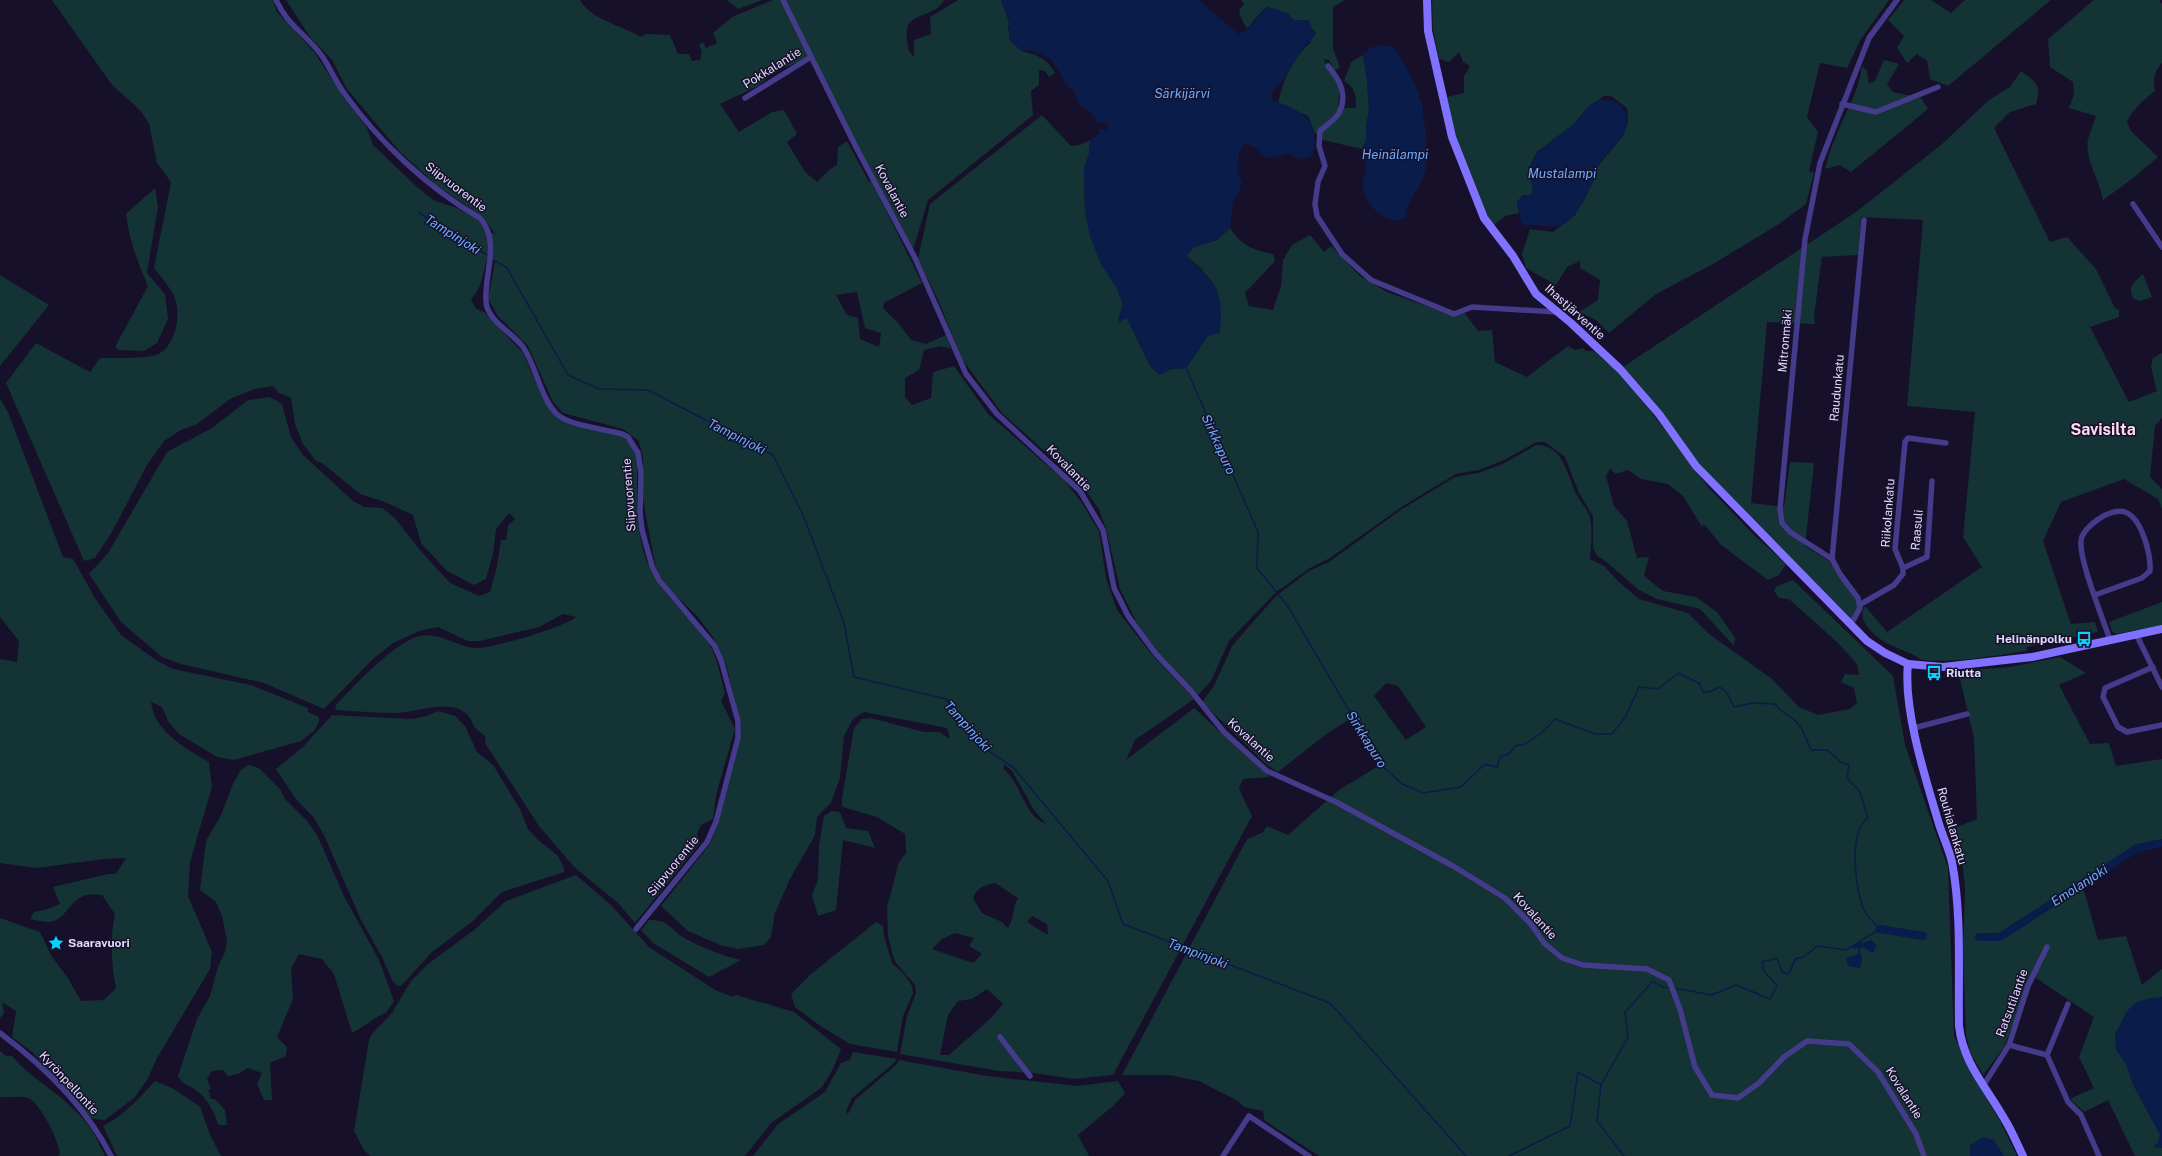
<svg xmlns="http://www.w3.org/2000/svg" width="2162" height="1156" viewBox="0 0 2162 1156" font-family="'Public Sans',sans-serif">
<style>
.green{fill:#133335;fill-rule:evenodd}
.water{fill:#0a1c4a}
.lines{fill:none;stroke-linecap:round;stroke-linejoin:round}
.stream{stroke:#0a1c4a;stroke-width:1.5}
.river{stroke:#0a1c4a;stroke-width:8}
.street{stroke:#443b8a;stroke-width:5.5}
.secondary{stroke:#8071ff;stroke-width:8}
.labels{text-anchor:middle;stroke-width:3;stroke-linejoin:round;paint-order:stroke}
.street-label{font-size:12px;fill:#e1daff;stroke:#17102a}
.poi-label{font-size:12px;font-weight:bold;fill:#e1daff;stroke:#17102a;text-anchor:start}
.water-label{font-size:13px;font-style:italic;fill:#68adff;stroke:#17102a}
.district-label{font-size:16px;font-weight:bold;fill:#ffdcef;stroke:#17102a}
</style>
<rect width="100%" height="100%" fill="#17102a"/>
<g class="green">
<path d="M52,0H273L277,12L315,53L344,98L367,128L373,145L415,185L433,200L457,208L477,219L486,230L496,235L481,215L439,187L400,152L347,89L332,60L310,37L286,0H580C590,19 623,26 641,37L646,34L670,35L678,54H689L692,61L700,60L702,52L699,45L703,42L706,48L717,43L713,33L732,17L773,0H781L809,57L789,66L770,71L771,75L758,86L720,104L739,132L772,112L784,110L797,134L787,142L805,172L817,182L829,170L837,165L838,147L847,141L869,182H872L922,283L884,303L883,308L899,324L911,340L926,344L946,335L951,349L941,346L924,350L919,370L905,378V397L912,405L931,398L933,372L954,366L988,414L1065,481L1082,503L1099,531L1106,578L1117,610L1153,656L1194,699L1135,740L1126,760L1194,708L1270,777L1243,779L1239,789L1252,816L1113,1075L1074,1079L1034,1073L999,1071L900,1054L907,1016L916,993L915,985L896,963L893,956L888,936L887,907L899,862L906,853L905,834L877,817L846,808L842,806V798L854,728L862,719L871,718L924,732H939L950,739L947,728L864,712L853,719L844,736L840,778L831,803L817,817L815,835L790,879L775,913L771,937L764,945L738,949L720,945L688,931L661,906L710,844L718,825L740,740L741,724L726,664L713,637L697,616L675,595L660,576L655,564L643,499V459L639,441L623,429L563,413L553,402L528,346L498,316L488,299L495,262L488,256C482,272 484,286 471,299L476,309L484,312L523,353L541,394L556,417L575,425L623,437L633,446L637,454C638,491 633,536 651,570C665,597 688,615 706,639C717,653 720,676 725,693L721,701L735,729L716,795L713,819L701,825L697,834L700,843L635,923L618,903L574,867L539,826L485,743L486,738C483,732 477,732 474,726C472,724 472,720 470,718C455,696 419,712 397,713C377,713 356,711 335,710L336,705C354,686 394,642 420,636C440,632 456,647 476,648C491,649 565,627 576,617L563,614L539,627L480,641H468L438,627L419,631L393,643L373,659L324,709L264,683L181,664L162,657L121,622L89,574L108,553L167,452L212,428L248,400L270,397L282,404L291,437L302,454L353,501L364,507L382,508L395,518L419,549L450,583L479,596L490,592L497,566L501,540H506L508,525L515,519L509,513L496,529L493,554L486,579L474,585L447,571L421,543L413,515L385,502L360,494L322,463L316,461L303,444L295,424L291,398L279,393L273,386L254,389L230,399L197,424L181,430L164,441L147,465L112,532L95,558L84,561L6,383L36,343L90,372L100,358C114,358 144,359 156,355C176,348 182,313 174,296C169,286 161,277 154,268L171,182L157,163L149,124L141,111L112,85ZM857,292L865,328L881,333L879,347L860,339L858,318L847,315L836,295ZM1004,764L1012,771L1034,810L1046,824C1025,817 1021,784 1004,769ZM995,883L1018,898C1012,907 1015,916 1008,928L1002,922L982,913L973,898C978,887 984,885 995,883ZM1032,916L1047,924L1048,935L1027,922ZM955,933L974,938L969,946L982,954L973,963L932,949L942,939ZM987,989L1003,1004L991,1018L949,1055H940L948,1015L958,1001L972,999Z"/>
<polygon points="727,0 762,0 738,9"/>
<path d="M786,0H944C935,20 902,9 907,40C908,48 909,52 914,57V40L931,34L930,17L958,0H1001L1009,22L1008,30L1021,51C1037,55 1047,58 1055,73L1049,77L1045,71L1039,70V85L1031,91L1033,115L928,200L913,250L856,143Z"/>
<path d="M1241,0H1345L1333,7V48L1340,68L1334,70L1329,60L1324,59C1331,82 1343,75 1338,105L1344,108H1356C1356,95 1355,87 1344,81L1351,62L1363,55L1367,79L1369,110L1366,127V141L1362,149L1323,140L1315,133L1308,116L1278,103C1283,80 1293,57 1311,42L1302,20H1294L1287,13L1268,7L1261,12L1247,29L1241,18L1239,10L1244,4Z"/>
<path d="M1432,0H1889L1861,39L1847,68L1820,63L1807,117L1818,132L1809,171L1814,173L1806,204L1779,224L1713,264L1656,294L1609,333L1596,320L1579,312L1598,300L1600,280L1580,268V261L1567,267L1556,285L1526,268L1522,254L1530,229L1553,232L1575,215L1591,185L1597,167L1623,136L1628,122L1627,108L1611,96H1604L1588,107L1574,124L1537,152L1528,169L1533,189L1531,196L1523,195L1517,202L1519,213L1505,216L1494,225L1486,217C1471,178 1453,139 1447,97L1464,93V76L1470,66L1463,62L1459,52L1449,62L1439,59L1433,30Z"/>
<polygon points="1904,0 1931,0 1951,13 1965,0 2051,0 1948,86 1930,79 1927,61 1917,54 1907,63 1897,48 1904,36 1888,20"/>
<path d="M2094,0H2159L2162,4V63C2155,71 2152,80 2155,91C2144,100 2133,108 2127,122L2131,131L2158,157L2132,179L2103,200C2100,182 2084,157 2088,139C2090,131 2094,124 2096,116L2069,108L2074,94L2073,82L2050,67L2048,39Z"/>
<path d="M1884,60L1899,64L1887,84L1893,92L1921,98L1928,109L1851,172L1840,165L1825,169C1828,158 1831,147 1836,136C1845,113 1859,92 1862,66L1867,71L1869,84L1875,81Z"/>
<path d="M2021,71C2036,82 2042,85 2036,104L2010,112L1994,128L2050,242L2067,237L2096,269L2115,308L2119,310V317L2090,327L2129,402L2157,391L2151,367L2153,358L2162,353V418L2155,426L2150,477L2162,489V509L2158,499L2124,479L2061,502L2043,541L2071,624L2095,622L2098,632L2027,647L2026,651C2000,655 1944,665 1920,659C1916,657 1913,654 1909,653C1896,647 1882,643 1872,632C1864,623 1859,617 1865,606L1887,632L1982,567L1963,537L1975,412L1907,406L1923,220L1861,217L1858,255L1822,257L1814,316L1815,324L1767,322L1751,503L1784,507L1790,462L1814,463L1805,546L1829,561L1858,598L1861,604L1849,623L1696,466L1620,369L1856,212L1941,145L1989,100L2010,87Z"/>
<path d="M1042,115L1071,146L1080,145L1090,140L1089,154L1084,168L1085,211L1101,264L1117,288L1123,305L1120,323L1123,319L1127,318L1150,366L1171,369L1186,368L1207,337L1202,269L1186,256L1194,247L1217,240L1230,228C1242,246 1253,250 1273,254L1275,261L1245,293L1249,306L1273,310L1281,286L1283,260L1292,245L1310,235L1324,252L1331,246L1360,276L1387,292L1454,316L1464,312L1478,331L1492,330L1495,362L1527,377L1568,346L1575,350L1583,348L1586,351H1594L1606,362L1612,364L1649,409L1708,487L1755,536L1786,564L1779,575L1768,580L1721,545L1704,524L1702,527L1683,496L1668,484L1641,479L1628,470L1615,474L1610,468L1606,476L1614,506L1627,521L1637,558L1649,557L1644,576L1663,591L1696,597L1717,612L1735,638L1734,646L1700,609L1657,599L1639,590L1604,560L1597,556L1593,548V516L1579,493L1565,457L1545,442H1537L1504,460L1479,470L1456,474L1403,506L1330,558L1310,568L1275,593L1229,641L1211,681L1198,695L1161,656L1137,623L1120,589L1106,528L1098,508L1082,485L1002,413L962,359L938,300L918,259L930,204Z"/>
<path d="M155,188L158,207L147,273L165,294L168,319L157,343L144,351L119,350L115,347L148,286C138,263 129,240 126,214Z"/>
<path d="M2143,274L2152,297L2140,301L2134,299C2126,288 2135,281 2143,274Z"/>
<polygon points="0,275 49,305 0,366"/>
<path d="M0,399L8,412L63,557L73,559L95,598L121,635L156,660L173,669L251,685L308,708V712L319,717V722L314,731L301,741L234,760L217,757L179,734L169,723L162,707L151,702C154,731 186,749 209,762L212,787L190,862L188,896L212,952L210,969L157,1058L147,1080L134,1098L105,1120L92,1119L32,1052L12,1037L16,1011L2,1002L4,1013L0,1018V918L40,932L52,957L68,978L81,1001L104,1000L116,988C111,964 110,938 115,914L102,895C68,889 71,920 49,922C43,922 36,920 30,919L34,912L48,909L60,904L53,887L108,874H116L126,858L105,859L36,868L0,863V659L17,662L19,641L0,617Z"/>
<path d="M1536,445C1565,444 1567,478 1578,497C1582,504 1588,510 1590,518C1593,531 1591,545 1590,559L1604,566L1618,581L1639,599L1688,613L1709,634L1772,679L1799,707L1818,715L1850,709L1857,703L1854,688L1841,682L1845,674L1859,675L1857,664L1838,643L1789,599L1779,598L1774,591L1777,586L1793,580L1893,676L1905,745L1948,868L1954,1036L1975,1080L1998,1117L2017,1156H1319L1264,1120L1263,1111L1244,1107L1238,1101L1199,1081L1169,1075H1122L1247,839L1262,833L1267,826L1288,835L1339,790L1385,762L1356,715L1325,735L1278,772L1267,765L1202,702L1214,686L1232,646L1276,596L1309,571L1329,562L1402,509L1455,477L1478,473L1503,464ZM1386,683L1398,686L1426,727L1406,740L1374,696Z"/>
<polygon points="2162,602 2162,625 2116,634 2112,631 2109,622"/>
<polygon points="2060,657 2086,673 2059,685 2090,744 2109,743 2116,766 2162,759 2162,843 2137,848 2082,884 2098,940 2126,936 2142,985 2162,969 2162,1156 2135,1156 2108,1100 2084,1112 2070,1099 2094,1088 2079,1057 2094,1017 2033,976 2004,1047 1983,1075 1970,1052 1966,1035 1963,951 1965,889 1963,868 1952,829 1977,819 1974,738 1958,671 2010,667"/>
<polygon points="438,711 455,716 465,726 477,752 493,765 520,809 528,829 537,839 558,856 564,868 564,872 502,892 473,921 432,952 402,985 397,986 392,980 382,957 361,920 324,835 314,818 295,798 276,769 303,747 332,715 412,719 426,716"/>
<path d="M248,765L259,768L280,789L285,799L308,822L317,835L345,898L379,960L394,1001L386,1013C379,1014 361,1029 352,1033L334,974L322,959L299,954L291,969L293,999L277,1037L287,1047L286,1056L270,1063L272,1100H264L257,1084L262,1073L248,1068L238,1074L228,1076L223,1070L212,1071L207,1079L211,1089L208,1090L211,1099H215L225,1110L227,1125H219C213,1112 209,1100 197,1091C189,1084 184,1087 178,1076L197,1019L210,996L218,967L225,952L227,940L222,916L216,902L200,890L206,841L221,815L233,784L240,771Z"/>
<polygon points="832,811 840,812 846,828 868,831 875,848 843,840 836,910 818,916 812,895 818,880 819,846 824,816"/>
<path d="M576,875L611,905L649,947L715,990L733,997L736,995L794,1012L841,1049C836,1063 830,1076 821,1088L771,1123L745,1156H370L364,1150L354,1131L369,1040L372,1034L392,1013L411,981L428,964L474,930L506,901Z"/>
<path d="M649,920C672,920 669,930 686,939C703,948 721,955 741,960L709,977L653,943L641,930Z"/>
<polygon points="876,922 883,926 884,936 892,963 905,975 912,986 913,993 903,1016 897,1052 850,1044 819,1025 795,1007 791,994 811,974"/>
<path d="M0,1051L6,1056H12C25,1073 51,1088 68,1104C77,1112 88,1123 94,1134C98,1141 101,1149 105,1156H58L60,1154C59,1142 41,1103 28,1098C20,1095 9,1098 0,1097Z"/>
<polygon points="853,1052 897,1059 893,1064 852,1098 846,1111 848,1114 855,1100 897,1064 899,1060 987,1076 1077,1086 1118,1081 1125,1093 1113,1106 1078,1135 1089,1156 753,1156 778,1124 825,1092 841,1063 850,1060"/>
<path d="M155,1081L174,1089L200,1107L211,1137L221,1156H117L103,1126C124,1116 140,1097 155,1081Z"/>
</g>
<g class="water">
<path d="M1001,0H1199L1238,34C1251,31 1257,15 1268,7L1287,13L1294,20H1309L1311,27L1316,33C1312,41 1307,43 1302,50C1290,67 1287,79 1271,93L1272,100C1302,111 1322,119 1312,156L1301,160L1288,153C1255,165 1269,150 1244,143L1239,154L1238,171L1242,182L1238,194L1233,201L1230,228L1217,240L1194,247L1186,256C1218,283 1223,290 1220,332L1207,337L1186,368L1171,369L1159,375L1150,366L1127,318L1123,319L1120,324L1118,319L1123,305L1117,288L1101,264L1090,237L1085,211L1084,168L1089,154L1090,140L1098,134L1099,129L1107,130L1108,126L1105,122L1098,123L1094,116L1078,103L1075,93L1066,84L1051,59L1031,50L1021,51L1009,39V22Z"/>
<polygon points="1381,45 1394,47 1414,81 1422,104 1426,135 1426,169 1423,179 1408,205 1405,218 1395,221 1384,217 1374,209 1365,197 1362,183 1366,169 1362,149 1366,141 1366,127 1369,110 1367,79 1363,55 1370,48"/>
<path d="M1598,100C1611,100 1620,100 1625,112C1634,136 1607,148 1598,167C1596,170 1597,173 1596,176C1588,191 1580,215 1564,224C1553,230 1537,222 1525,226L1522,223L1517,204L1523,195H1531L1533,189L1528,169L1537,152L1574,124L1588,107Z"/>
<polygon points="1871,940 1877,945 1873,953 1862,947 1860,949 1862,961 1860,968 1848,966 1846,958 1858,954 1859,947 1854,949 1852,947 1861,941 1862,943"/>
<polygon points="2162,997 2162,1148 2153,1147 2158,1142 2160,1135 2133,1085 2126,1064 2116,1050 2115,1034 2127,1011 2136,1002 2151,998"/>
<polygon points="1983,1137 1994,1140 2004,1156 1970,1156 1970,1145"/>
</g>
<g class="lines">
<g class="stream">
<polyline points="419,213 487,255"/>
<polyline points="494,260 507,268 568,375 599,389 648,390 773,455 803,515 844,623 854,677 946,699 984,748 1013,767 1108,881 1123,924 1330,1003 1466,1156"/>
<path d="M1186,368L1258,532L1257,568L1287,605L1381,765L1402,784L1423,793L1461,787L1485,764L1497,767L1500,757L1509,754L1515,746L1525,744L1543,732L1555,719L1595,734H1612L1626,716L1639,687L1658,689L1678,673L1699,683L1703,692H1709L1720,687L1727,693L1734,707L1753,703L1775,704C1780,711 1785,713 1792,718C1802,725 1806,739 1811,750H1827L1841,762L1849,765L1847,778L1860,792L1868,818C1848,832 1855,890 1864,910C1868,917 1875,924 1880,929L1846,950L1817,946L1804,957L1795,959L1789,974L1782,972L1777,958L1762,962L1764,971L1777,986L1770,999L1736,985L1712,995L1674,988"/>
<polyline points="1509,1156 1570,1126 1578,1072 1601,1085"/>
<polyline points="1624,1156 1597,1121 1601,1085 1628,1037 1625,1012 1653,981 1662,987 1671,988"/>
</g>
<g class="river">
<polyline points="1880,929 1923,936"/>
<polyline points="1979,937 2000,937 2137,848 2162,843"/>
</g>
<g class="street">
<path d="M276,0C287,25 307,35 322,56C330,68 336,82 344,93C379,142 428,188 480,218C501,242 484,273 486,301C486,320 513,333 523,347C536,365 541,401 558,415C571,426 605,429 622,434L628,437L638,453L641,473L640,512L642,530L652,566L659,580L714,645L721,660L738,721V738L716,822L707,842L636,929"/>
<polyline points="783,0 857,149 915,258 966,374 997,414 1080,491 1103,530 1114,588 1128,616 1156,654 1191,691 1224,732 1267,771 1336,802 1453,866 1505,898 1531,924 1544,943 1562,958 1583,965 1647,969 1669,980 1680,1009 1695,1067 1712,1095 1738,1098 1759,1083 1784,1057 1807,1041 1849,1044 1878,1072 1916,1134 1924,1156"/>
<path d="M1328,66C1340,80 1348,95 1339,113C1335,120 1326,125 1320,131L1319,146L1325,166L1318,182L1315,204L1317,216L1342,254L1371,280L1454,314L1472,307L1557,312"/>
<polyline points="745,98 811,57"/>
<polyline points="1842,104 1876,112 1938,87"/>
<polyline points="2133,204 2162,247"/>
<polyline points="1832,559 1864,220"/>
<polyline points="1903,568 1927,557 1932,481"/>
<path d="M2095,595L2142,578L2150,571C2151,555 2142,518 2125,512C2111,507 2082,527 2081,541C2079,560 2103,619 2110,640"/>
<polyline points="1861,604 1894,585 1903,574 1903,568 1895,549 1905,442 1908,438 1946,443"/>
<polyline points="1849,623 1854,619 1860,608 1858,598 1840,574 1832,559 1790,532 1782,523 1780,509 1805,239 1820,163 1869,38 1897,0"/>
<polyline points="2137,636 2162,687"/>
<polyline points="2153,667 2105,688 2103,697 2118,727 2127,732 2162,725"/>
<polyline points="1914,728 1967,714"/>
<path d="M0,1033C44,1066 86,1107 111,1156"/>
<polyline points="1000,1037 1030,1076"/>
<polyline points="2009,1045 2047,1055 2068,1102 2081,1115 2099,1156"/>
<polyline points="2047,1055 2068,1004"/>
<polyline points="1983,1086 2009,1045 2028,986 2047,947"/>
<polyline points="1223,1156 1249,1116 1309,1156"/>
</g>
<g class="secondary">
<polyline points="1427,0 1428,31 1452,137 1484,218 1513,256 1536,294 1571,323 1620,369 1659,414 1696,466 1867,641 1885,653 1908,664 1943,667 2032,657 2162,629"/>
<path d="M1908,664C1903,710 1926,780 1939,824C1943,837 1949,849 1952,862C1962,915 1958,972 1959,1026C1963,1063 1987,1088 2005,1120C2012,1131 2017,1144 2023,1156"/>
</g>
</g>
<defs>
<symbol id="bus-bare" viewBox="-9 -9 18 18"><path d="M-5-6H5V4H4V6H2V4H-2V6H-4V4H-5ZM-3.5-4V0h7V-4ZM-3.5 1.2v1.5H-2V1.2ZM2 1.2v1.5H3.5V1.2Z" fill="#06d2ff" stroke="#17102a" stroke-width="2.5" paint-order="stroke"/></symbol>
<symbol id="sight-bare" viewBox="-9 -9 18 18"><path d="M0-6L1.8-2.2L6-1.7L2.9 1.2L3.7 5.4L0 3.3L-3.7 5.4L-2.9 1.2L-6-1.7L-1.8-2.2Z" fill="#06d2ff" stroke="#17102a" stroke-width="2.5" paint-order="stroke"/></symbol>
</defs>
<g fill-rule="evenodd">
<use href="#bus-bare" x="2073" y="628" width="22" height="22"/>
<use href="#bus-bare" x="1923" y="662" width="22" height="22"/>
<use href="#sight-bare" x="45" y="932" width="22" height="22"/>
</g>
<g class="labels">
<g class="street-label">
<text transform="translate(772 68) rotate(-32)" y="4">Pokkalantie</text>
<text transform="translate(456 187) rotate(37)" y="4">Siipvuorentie</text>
<text transform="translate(892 191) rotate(62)" y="4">Kovalantie</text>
<text transform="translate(1575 312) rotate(42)" y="4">Ihastjärventie</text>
<text transform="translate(1785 341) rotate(-85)" y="4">Mitronmäki</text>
<text transform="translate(1837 388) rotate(-85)" y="4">Raudunkatu</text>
<text transform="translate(1069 468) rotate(46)" y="4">Kovalantie</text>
<text transform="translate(629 495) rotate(-94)" y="4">Siipvuorentie</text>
<text transform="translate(1888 513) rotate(-86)" y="4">Riikolankatu</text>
<text transform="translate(1917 530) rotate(-85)" y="4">Raasuli</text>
<text transform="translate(1251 740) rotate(42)" y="4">Kovalantie</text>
<text transform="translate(1952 826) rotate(74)" y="4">Rouhialankatu</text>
<text transform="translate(673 866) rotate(-51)" y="4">Siipvuorentie</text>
<text transform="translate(1535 916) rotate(48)" y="4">Kovalantie</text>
<text transform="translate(2012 1003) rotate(-70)" y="4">Ratsutilantie</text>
<text transform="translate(69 1083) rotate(47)" y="4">Kyrönpellontie</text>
<text transform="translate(1904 1093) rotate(58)" y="4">Kovalantie</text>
</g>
<g class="poi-label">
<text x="2072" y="643" text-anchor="end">Helinänpolku</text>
<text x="1946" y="677">Riutta</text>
<text x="68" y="947">Saaravuori</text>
</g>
<g class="water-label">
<text x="1182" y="98">Särkijärvi</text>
<text x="1395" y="159">Heinälampi</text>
<text x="1562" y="178">Mustalampi</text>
<text transform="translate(453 234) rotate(32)" y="5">Tampinjoki</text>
<text transform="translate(737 436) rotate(27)" y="5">Tampinjoki</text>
<text transform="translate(1219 444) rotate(66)" y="5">Sirkkapuro</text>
<text transform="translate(968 726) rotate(48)" y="5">Tampinjoki</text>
<text transform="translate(1367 739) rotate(58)" y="5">Sirkkapuro</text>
<text transform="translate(2079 885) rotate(-33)" y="5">Emolanjoki</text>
<text transform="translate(1198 953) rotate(21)" y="5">Tampinjoki</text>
</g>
<g class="district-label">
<text x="2103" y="435">Savisilta</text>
</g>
</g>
</svg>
